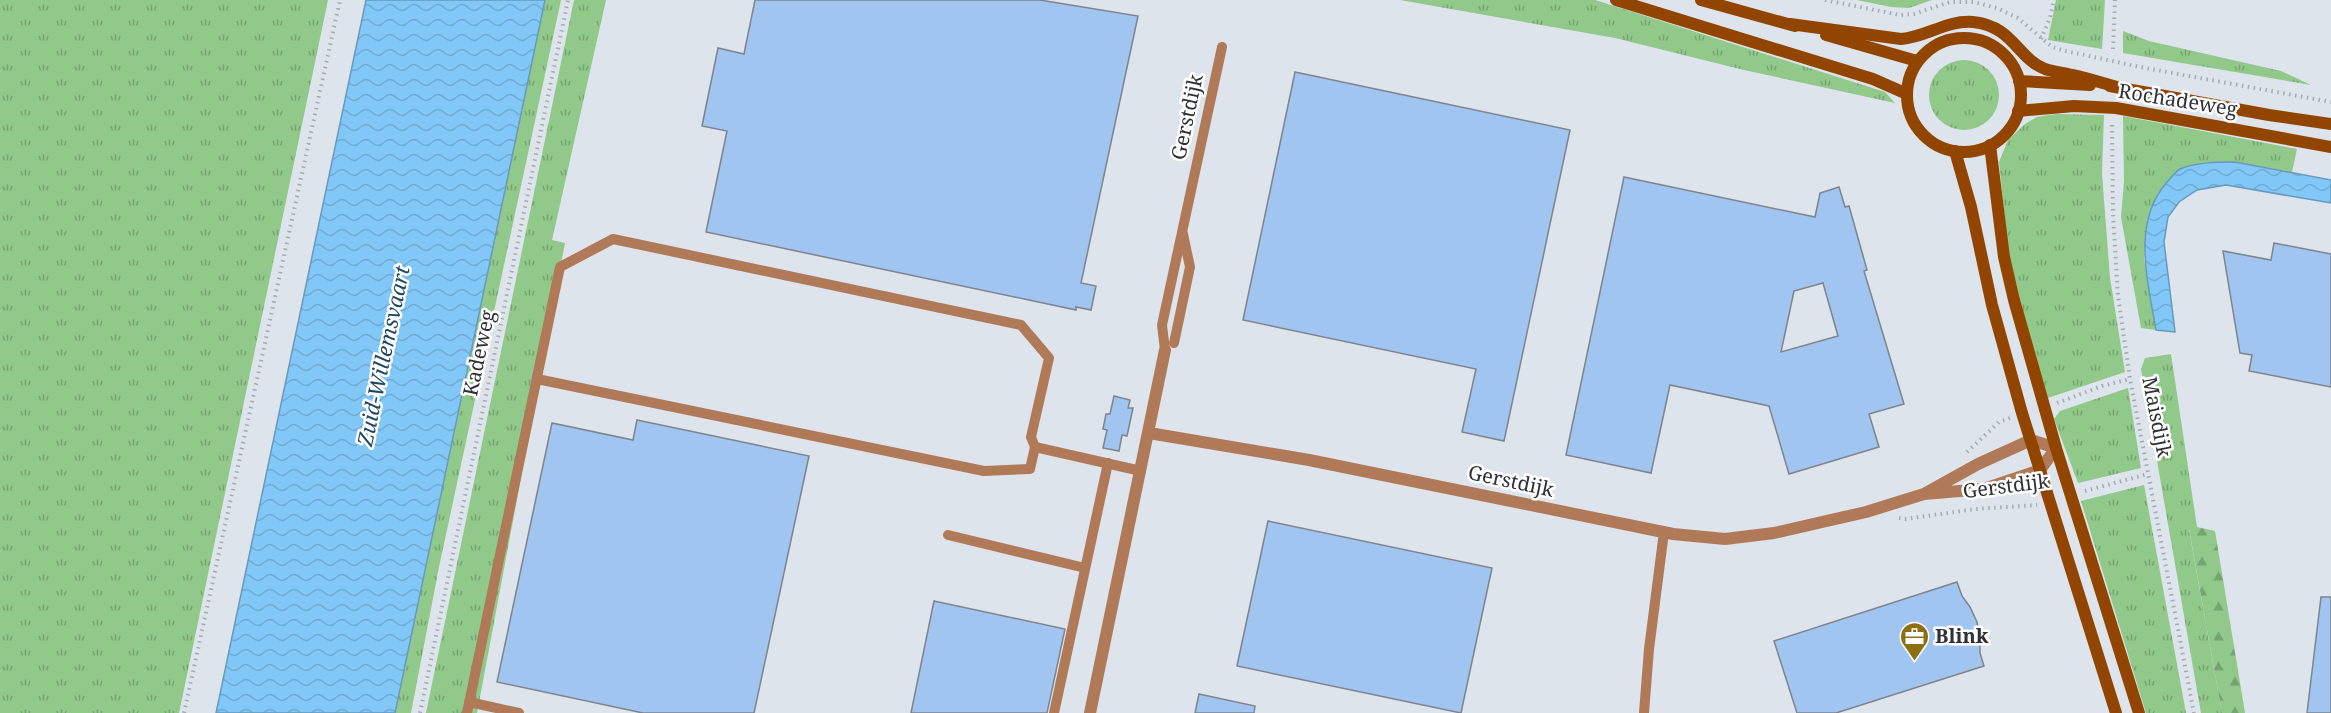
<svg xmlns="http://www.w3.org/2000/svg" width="2331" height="713" viewBox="0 0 2331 713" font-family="'Noto Serif',serif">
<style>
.grass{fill:url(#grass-tufts)}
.forest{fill:url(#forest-firs)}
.water{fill:url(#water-waves);stroke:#689abc;stroke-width:1.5}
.building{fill:#a1c5f1;stroke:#7e848b;stroke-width:1.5;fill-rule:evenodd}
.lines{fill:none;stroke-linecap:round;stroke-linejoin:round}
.path{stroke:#a6abb1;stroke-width:4;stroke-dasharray:1.5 4.5;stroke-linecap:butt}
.lane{stroke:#b07a59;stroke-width:10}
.street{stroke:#b07a59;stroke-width:12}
.secondary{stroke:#924500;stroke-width:12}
.labels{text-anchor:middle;stroke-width:5;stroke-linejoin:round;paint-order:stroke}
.street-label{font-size:20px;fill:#2f3134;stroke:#fff}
.poi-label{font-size:20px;font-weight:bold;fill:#2f3134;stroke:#fff;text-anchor:start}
.water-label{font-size:21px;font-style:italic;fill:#204760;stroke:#fff}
</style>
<defs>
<pattern id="grass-tufts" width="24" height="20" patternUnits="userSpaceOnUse" patternTransform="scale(1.5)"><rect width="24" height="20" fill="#90c989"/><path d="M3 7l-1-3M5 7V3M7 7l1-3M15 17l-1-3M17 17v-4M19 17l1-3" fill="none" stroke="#76a471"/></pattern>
<pattern id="forest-firs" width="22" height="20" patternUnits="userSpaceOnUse" patternTransform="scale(1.5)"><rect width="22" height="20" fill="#90c989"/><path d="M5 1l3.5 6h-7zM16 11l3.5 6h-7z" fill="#76a471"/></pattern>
<pattern id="water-waves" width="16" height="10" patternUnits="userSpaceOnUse" patternTransform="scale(1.5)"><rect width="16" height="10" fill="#81c7f7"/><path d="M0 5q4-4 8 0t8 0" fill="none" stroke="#70abd4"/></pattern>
</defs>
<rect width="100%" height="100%" fill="#dde4eb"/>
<g class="grass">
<polygon points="0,0 328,0 179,713 0,713"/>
<polygon points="545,0 561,0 439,567 411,713 395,713"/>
<polygon points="574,0 606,0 552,240 565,243 477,713 426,713"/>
<polygon points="1400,0 1595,0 1885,92 1895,103 1744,70 1615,38"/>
<polygon points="1857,0 1932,0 1909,8 1891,7"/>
<polygon points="2056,0 2105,0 2102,49 2048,40"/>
<polygon points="2123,31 2149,41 2281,71 2311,85 2123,53"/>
<circle cx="1964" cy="95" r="35"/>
<polygon points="2056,114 2104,115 2102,174 2110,278 2125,372 2048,398 2042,387 2008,251 1999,162 2008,140 2025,124 2037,117"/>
<polygon points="2123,116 2297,149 2292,172 2235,162 2201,163 2146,230 2144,259 2156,330 2141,328 2121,217 2124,181"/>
<polygon points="2171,354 2197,527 2189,530 2222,713 2201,713 2141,369 2145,358"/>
<polygon points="2128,388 2141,468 2078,483 2054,419 2060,411"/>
<polygon points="2144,485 2186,713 2146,713 2081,501"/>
</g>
<polygon class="forest" points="2197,527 2215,531 2245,713 2222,713 2189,529"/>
<g class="water">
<polygon points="366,0 545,0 395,713 216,713"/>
<path d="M2235,162L2331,180V203L2226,185L2197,190L2179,202L2168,217L2164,242L2175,332L2156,330C2148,282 2131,223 2167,182C2171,178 2175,172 2180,169C2197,162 2216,162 2235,162Z"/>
</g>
<g class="building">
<polygon points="755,0 1040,0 1138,16 1081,283 1096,286 1091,310 1076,307 1076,310 706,232 727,131 702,126 718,48 744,54"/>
<polygon points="1295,72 1570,130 1504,441 1462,432 1476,369 1243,320"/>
<path d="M1624,177L1815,217L1820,193L1839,187L1845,207L1849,206L1867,270L1864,271L1904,404L1869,414L1879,447L1789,474L1769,406L1670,385L1651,473L1566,455ZM1823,283L1838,336L1781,352L1794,291Z"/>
<polygon points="2274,243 2331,254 2331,387 2249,371 2252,355 2240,353 2223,251 2271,260"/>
<polygon points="1114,396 1130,400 1128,408 1133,408 1127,436 1122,435 1119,451 1103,448 1107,430 1103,429 1106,414 1110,414"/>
<polygon points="637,420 809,456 754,713 643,713 497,682 552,423 633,440"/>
<polygon points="1268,521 1492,568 1461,713 1237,666"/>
<polygon points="1957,582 1962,596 1970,607 1977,622 1980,639 1980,653 1984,666 1836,713 1797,713 1774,641"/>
<polygon points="2321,597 2331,597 2331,713 2307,713"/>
<polygon points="934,601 1065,629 1047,713 911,713"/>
<polygon points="1199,694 1255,706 1254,713 1195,713"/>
</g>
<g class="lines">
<g class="path">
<polyline points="1825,0 1900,15 1914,14 1950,2 1974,2 1997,8 2018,18 2052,47 2066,51 2140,67 2331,102"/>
<polyline points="2041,39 2050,18 2054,0"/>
<polyline points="2113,49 2115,0"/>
<polyline points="2112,125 2113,215 2118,296 2130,379 2194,713"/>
<polyline points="2057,403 2102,386 2130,379"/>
<polyline points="1967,452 1999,422 2010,418"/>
<polyline points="2085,491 2148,474"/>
<polyline points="1899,518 1905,519 1976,509 2037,505"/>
<polyline points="184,713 340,0"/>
<polyline points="420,713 568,0"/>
</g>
<g class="lane">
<polyline points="1174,343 1190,267 1183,234"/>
<polyline points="1165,350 1162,325 1222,47"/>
<polyline points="537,379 984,471 1030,469 1035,447 1141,471"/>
<polyline points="948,535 1085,568"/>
<polyline points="469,702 519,713"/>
<polyline points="467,713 560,267 613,239 1021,325 1049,358 1031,437 1035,447"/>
<polyline points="1054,713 1108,463"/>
<polyline points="1644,713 1649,649 1664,532"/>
</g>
<g class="street">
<polyline points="1149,433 1309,460 1673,534 1725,539 1774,533 1866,512 1924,494 1984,489 2040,470 2056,448 2031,440 1978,464 1924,494"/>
<polyline points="1090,713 1165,350"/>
</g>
<g class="secondary">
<polyline points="1616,0 1873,79 1907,94"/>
<polyline points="1701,0 1795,26"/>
<path d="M1790,24L1901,39C1927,37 1946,20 1973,22C2013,26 2017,58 2045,69C2054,72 2064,73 2072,75C2087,78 2102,83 2117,87"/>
<polyline points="1826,35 1917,61"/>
<circle cx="1964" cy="95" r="57"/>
<polyline points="2019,81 2090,85"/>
<polyline points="2110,86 2269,115 2331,124"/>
<polyline points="2018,111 2074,106 2116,108 2331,147"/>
<polyline points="1990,145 2004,257 2014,300 2056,448 2139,713"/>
<polyline points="1955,151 1971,207 1992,305 2022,413 2116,713"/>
</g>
</g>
<defs>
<symbol id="office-pin" viewBox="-11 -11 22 30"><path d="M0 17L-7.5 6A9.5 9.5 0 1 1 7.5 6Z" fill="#8e7014" stroke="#fff"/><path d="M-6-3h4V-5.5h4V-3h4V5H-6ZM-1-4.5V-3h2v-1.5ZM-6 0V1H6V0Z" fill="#fff"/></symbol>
</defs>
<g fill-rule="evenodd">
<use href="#office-pin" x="1898" y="620" width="33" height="45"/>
</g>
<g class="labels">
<g class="street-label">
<text transform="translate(2178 100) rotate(9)" y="7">Rochadeweg</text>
<text transform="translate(1187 117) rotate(-78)" y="7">Gerstdijk</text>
<text transform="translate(479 353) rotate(-78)" y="7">Kadeweg</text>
<text transform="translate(2157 417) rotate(79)" y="7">Maisdijk</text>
<text transform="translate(1511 481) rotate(12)" y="7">Gerstdijk</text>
<text transform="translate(2006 486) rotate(-7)" y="7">Gerstdijk</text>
</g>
<g class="poi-label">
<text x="1935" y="643">Blink</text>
</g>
<g class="water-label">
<text transform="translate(384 356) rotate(-78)" y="7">Zuid-Willemsvaart</text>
</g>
</g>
</svg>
